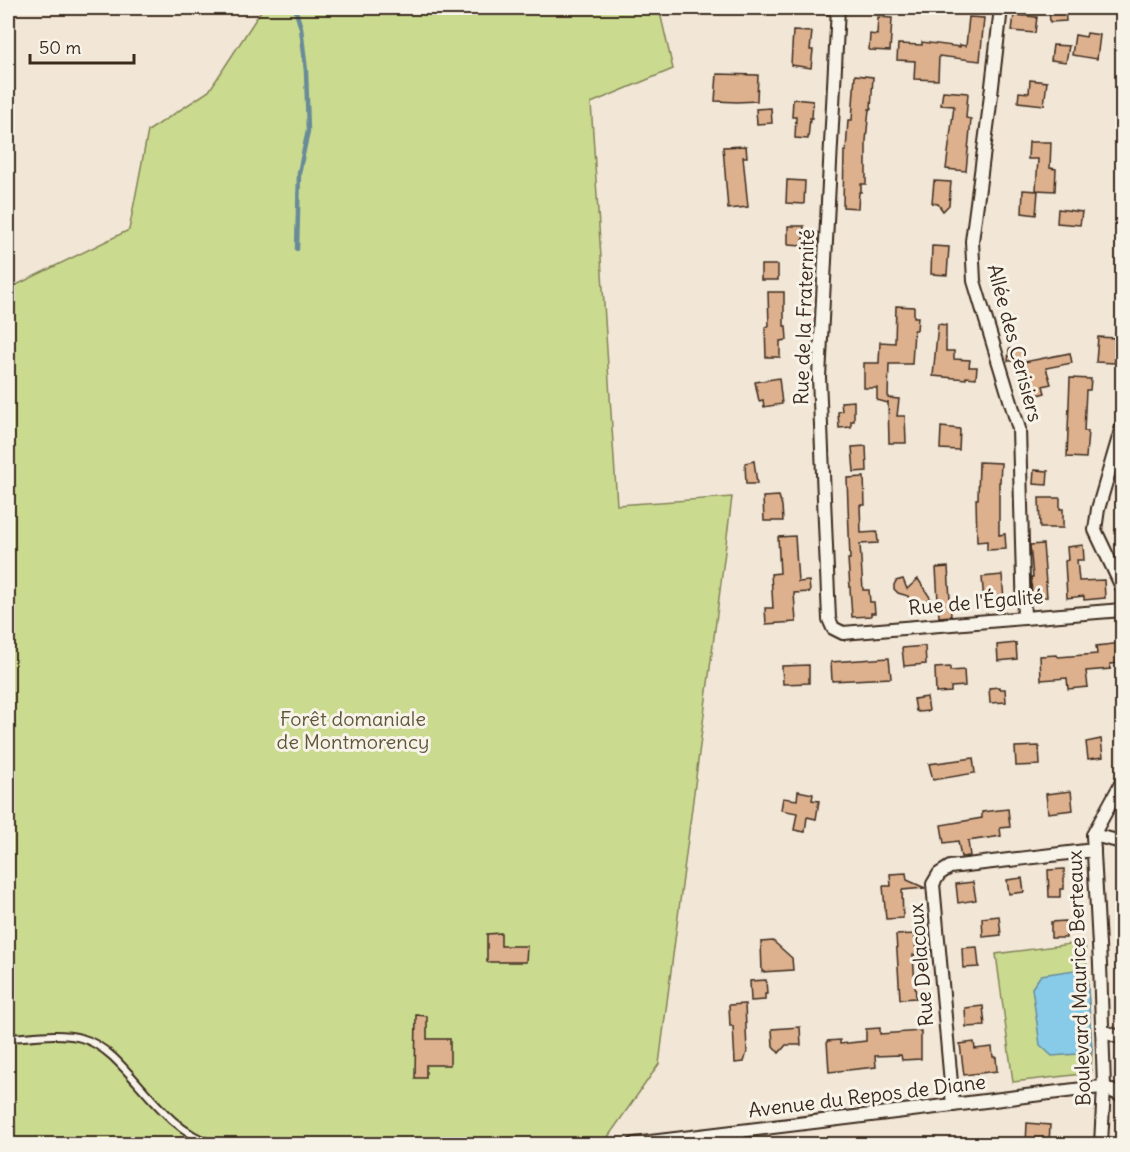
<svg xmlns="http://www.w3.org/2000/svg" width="1130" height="1152" viewBox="0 0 1130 1152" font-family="Delius,sans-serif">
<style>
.green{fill:#cadb90;stroke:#828257;stroke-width:1.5}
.water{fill:#88cbe9;stroke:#698b98;stroke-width:1.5}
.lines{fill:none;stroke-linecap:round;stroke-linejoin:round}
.stream{stroke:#698b98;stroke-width:4.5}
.building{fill:#ddb18e;stroke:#3b2a1e;stroke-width:1.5}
.lane-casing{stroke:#3b2a1e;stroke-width:10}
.street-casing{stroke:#3b2a1e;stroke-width:16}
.lane{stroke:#f7f3e8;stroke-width:6}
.street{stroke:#f7f3e8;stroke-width:12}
.labels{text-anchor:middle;stroke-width:6;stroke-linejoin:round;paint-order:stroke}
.street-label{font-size:20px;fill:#3b2a1e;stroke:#f7f3e8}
.park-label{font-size:20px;fill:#5f563a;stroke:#f7f3e8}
</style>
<rect width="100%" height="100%" fill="#f2e6d6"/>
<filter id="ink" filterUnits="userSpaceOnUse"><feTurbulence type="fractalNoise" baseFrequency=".0167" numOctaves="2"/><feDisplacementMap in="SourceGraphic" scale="12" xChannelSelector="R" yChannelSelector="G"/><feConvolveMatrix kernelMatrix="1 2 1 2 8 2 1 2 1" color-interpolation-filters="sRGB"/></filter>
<g filter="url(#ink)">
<g class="green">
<polygon points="263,8 659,8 673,69 591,103 617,505 732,497 659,1064 603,1144 8,1144 8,289 129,230 148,131 209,91"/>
<polygon points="1085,942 1092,1051 1091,1073 1013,1082 996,954"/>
</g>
<polygon class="water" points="1082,969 1087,975 1092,1051 1090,1053 1052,1056 1040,1045 1032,988 1041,975"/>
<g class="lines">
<polyline class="stream" points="295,8 301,28 306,71 308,131 299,173 297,249"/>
</g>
<g class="building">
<polygon points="1049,8 1065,8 1066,21 1050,22"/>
<polygon points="1014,15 1037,17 1035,33 1012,31"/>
<polygon points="878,17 892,18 890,51 869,50 870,34 877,35"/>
<polygon points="969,17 984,18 980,61 939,56 938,80 914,79 915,61 897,60 898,44 922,45 922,42 960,47 960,45 966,46"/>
<polygon points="793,31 812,32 810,50 813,50 811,68 791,65"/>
<polygon points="1087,33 1100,35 1097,59 1072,55 1075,35 1086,37"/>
<polygon points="1053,45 1069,46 1066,62 1051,60"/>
<polygon points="717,74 758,75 757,101 737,102 715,101"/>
<polygon points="855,75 873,77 871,109 869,109 866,141 866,184 861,184 861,192 859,192 858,208 843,207 844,151 846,151 848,120 852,120"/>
<polygon points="1030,80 1047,82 1044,105 1018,102 1019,92 1029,93"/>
<polygon points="943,91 968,93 966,118 971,119 966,171 946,169 954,106 941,105"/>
<polygon points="793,99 813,101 812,118 810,118 808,139 795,138 796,117 792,117"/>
<polygon points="771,108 772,123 757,124 756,109"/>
<polygon points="1029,142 1051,142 1050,168 1056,169 1055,191 1036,190 1038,159 1028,159"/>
<polygon points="746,146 747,157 743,157 748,207 728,209 723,147"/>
<polygon points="787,180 805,181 804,204 786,203"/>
<polygon points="934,181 951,182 949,205 943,211 938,204 932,203"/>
<polygon points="1023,190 1038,191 1036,215 1022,213"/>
<polygon points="1058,209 1082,212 1080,225 1057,223"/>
<polygon points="788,226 804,226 803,246 788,245"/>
<polygon points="932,246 949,247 947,275 931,274"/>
<rect x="761" y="265" width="17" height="15"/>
<polygon points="768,292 784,292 784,326 786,326 787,340 780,341 780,357 766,357 765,327 769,326"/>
<polygon points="896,306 914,307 914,317 918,317 917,330 914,330 912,364 889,364 888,398 899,399 897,416 905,416 906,443 889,443 888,401 888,403 877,400 877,388 864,388 864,363 879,363 880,342 895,343"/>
<polygon points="938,324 946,325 946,351 954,351 954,359 970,360 969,367 977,367 976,378 966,377 966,379 933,376"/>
<polygon points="1098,337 1116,338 1115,363 1096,362"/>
<polygon points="1009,349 1023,349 1023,361 1008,361"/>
<polygon points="1070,353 1072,363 1046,368 1051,384 1043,386 1045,393 1034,396 1032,389 1029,389 1027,384 1024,385 1019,363"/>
<polygon points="779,378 782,404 764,407 763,400 759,401 755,382"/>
<polygon points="1070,378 1091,379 1090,390 1086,390 1084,431 1088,431 1086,458 1067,457"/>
<polygon points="854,401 854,421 851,421 851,427 839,428 838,412 842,411 841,402"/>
<polygon points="941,427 960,429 959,450 940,449"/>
<polygon points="866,446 867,471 854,472 852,447"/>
<polygon points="754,461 757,484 746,484 745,463"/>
<polygon points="979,462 1001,463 1000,482 999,482 999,535 1005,534 1006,549 987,550 987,541 977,542 976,499 978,499"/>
<polygon points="1034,470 1048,471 1047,485 1033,484"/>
<polygon points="864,477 865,505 860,505 861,533 877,532 878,543 860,544 863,590 869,590 870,602 874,602 875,613 871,613 871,616 852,617 848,559 850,559 847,478"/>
<polygon points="779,496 782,506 783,521 764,521 763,497"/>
<polygon points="1039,498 1060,498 1060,509 1063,509 1063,528 1040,528"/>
<polygon points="795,536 798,582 809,581 810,592 794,593 796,622 766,624 765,608 773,608 771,574 780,573 778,537"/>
<polygon points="1043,544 1047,597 1032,598 1031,577 1033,577 1030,545"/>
<polygon points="1083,545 1084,560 1077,560 1079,581 1104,580 1105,598 1084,600 1084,596 1067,598 1065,561 1068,560 1067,547"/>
<polygon points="948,567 951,616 939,617 936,568"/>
<polygon points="1002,575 1004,600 984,602 982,577"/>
<polygon points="903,579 907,589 918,579 931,599 911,605 908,596 898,593 894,589 894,585 896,581"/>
<polygon points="1016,643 1017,659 998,661 997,645"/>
<polygon points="1122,643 1122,663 1110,664 1111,669 1086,671 1088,687 1068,689 1067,678 1041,680 1040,656 1057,655 1058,657 1097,654 1096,646"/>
<polygon points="925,646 926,664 904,666 902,648"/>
<polygon points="889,658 891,678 832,681 831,662"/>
<polygon points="809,665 809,683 783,684 782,666"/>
<polygon points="950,667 950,671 964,670 965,686 951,687 951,692 936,693 935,668"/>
<polygon points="999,687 999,689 1005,689 1006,702 990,703 989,688"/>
<polygon points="927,697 929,711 918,712 917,711 916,711 914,699"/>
<polygon points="1101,739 1103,757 1088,759 1086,742"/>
<polygon points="1039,746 1040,765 1016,766 1015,747"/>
<polygon points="973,758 975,773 933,780 929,764"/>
<polygon points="798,791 813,794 812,800 819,801 816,819 807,817 805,832 794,830 797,813 781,810 783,798 797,800"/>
<polygon points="1071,791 1073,810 1048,813 1046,794"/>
<polygon points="1008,809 1010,827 1000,828 1001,836 968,841 970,856 961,857 958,841 944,843 941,825 982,818 982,812"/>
<polygon points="1064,869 1064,889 1060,889 1060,897 1049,897 1048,870"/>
<polygon points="906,873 907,880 925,888 902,890 903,918 886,919 883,886 891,886 890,874"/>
<polygon points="1022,878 1024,892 1009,894 1007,880"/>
<polygon points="973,882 976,900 958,903 956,884"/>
<polygon points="999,916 1001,935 983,937 982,918"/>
<polygon points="1065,921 1066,938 1051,938 1051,922"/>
<polygon points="501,933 501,946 527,946 526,962 487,962 487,934"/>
<polygon points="915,934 916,955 913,955 916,998 900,999 896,935"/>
<polygon points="773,941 792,958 793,970 762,972 761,942"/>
<polygon points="977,947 979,967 963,968 962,948"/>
<polygon points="766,980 767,994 765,994 765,1000 751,1001 750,981"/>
<polygon points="745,1004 747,1052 744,1062 735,1063 733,1026 730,1026 729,1005"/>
<polygon points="983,1006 985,1026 966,1027 965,1008"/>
<polygon points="416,1015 427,1016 427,1039 450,1039 450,1065 426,1065 426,1078 415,1078"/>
<polygon points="800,1027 801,1045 786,1045 779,1053 773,1046 772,1029"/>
<polygon points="880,1028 880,1034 921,1031 921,1059 902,1060 901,1055 875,1056 876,1067 829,1072 827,1041 840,1040 840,1044 866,1041 866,1029"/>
<polygon points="974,1042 975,1049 992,1047 993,1057 996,1057 997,1071 964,1075 960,1044"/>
<polygon points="1027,1123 1050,1125 1049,1144 1026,1144"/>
</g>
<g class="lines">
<defs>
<g id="lane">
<polyline points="820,8 837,13"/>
<path d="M8,1038C31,1037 58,1032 81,1038C93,1041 104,1049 113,1057C145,1087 169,1130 213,1144"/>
<polyline points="741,1132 742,1144"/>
</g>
<g id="street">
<polyline points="838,8 819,377 829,619 833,628 843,633 1122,610"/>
<polyline points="1001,8 989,112 972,241 974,281 1019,429 1024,618"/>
<polyline points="1122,427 1098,509 1095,530 1122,587"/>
<polyline points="1093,835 1122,842"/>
<polyline points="1102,1031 1122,1038"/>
<polyline points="953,1105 933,884 939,874 950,867 1094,850"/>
<polyline points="634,1144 1091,1088 1104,1087 1122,1096"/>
<polyline points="1101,1144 1104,1087 1100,964 1093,835 1122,782"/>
</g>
</defs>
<use href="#lane" class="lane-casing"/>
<use href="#street" class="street-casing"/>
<use href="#lane" class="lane"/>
<use href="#street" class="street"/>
</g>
</g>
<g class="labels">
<g class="street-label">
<text transform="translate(804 317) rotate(-88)" y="7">Rue de la Fraternité</text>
<text transform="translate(1015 343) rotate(75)" y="7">Allée des Cerisiers</text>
<text transform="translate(976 602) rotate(-5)" y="7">Rue de l'Égalité</text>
<text transform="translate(921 965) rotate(-95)" y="7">Rue Delacoux</text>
<text transform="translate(1079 978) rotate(-92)" y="7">Boulevard Maurice Berteaux</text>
<text transform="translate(867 1096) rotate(-7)" y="7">Avenue du Repos de Diane</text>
</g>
<g class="park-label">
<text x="353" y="726">Forêt domaniale<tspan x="353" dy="23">de Montmorency</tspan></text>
</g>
</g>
<rect width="1130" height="1152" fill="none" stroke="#f7f3e8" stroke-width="30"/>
<rect x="15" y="15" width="1100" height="1122" fill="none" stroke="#3b2a1e" stroke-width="2" filter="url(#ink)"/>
<path d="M30 54v9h104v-9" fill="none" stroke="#3b2a1e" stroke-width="3"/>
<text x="39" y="54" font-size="18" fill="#3b2a1e" stroke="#f7f3e8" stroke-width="4.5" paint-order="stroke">50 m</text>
</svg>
